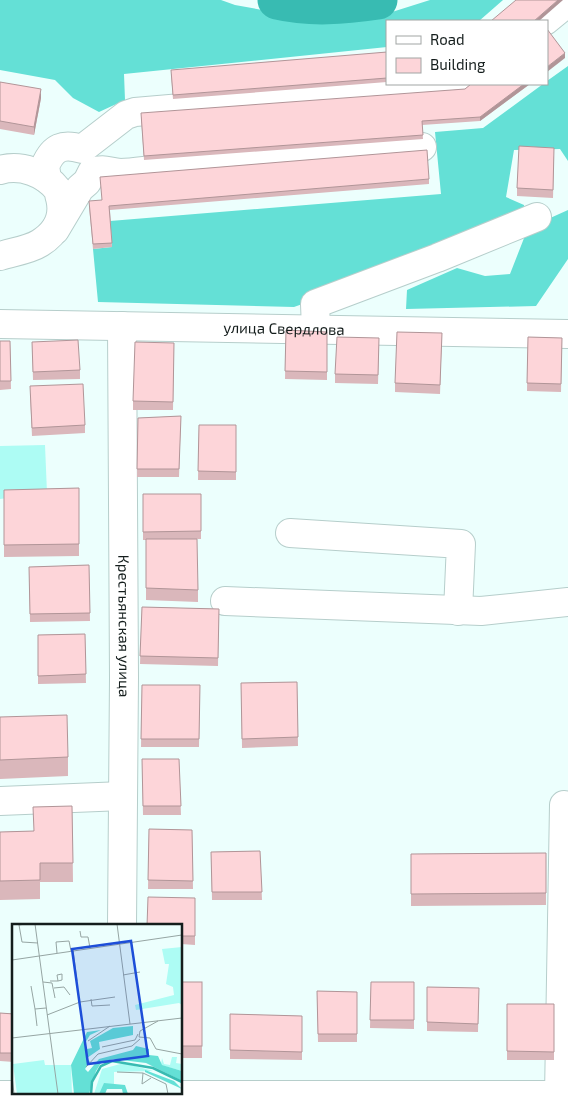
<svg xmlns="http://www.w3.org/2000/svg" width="568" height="1107" viewBox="0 0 568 1107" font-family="'Exo 2',sans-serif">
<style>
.green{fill:#adfcf4}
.forest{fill:#64e0d6}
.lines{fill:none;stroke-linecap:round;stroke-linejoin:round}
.river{stroke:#38bbb2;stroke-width:39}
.minor-casing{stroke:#b6cecb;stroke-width:30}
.major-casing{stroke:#b6cecb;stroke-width:30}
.minor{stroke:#fff;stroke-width:28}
.major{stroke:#fff;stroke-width:28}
.wall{fill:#dab7bb}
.shaded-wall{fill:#b19598}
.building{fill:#fdd5d9;stroke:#b19598}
.labels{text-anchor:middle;stroke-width:4.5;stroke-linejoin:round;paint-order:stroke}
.street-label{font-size:15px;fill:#141d1c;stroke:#fff}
.inset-river{fill:none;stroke:#38bbb2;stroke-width:2.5}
.inset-road{fill:none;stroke:#96a5a3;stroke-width:1}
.view{fill:#1d4ed8;fill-opacity:0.15;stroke:#1d4ed8;stroke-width:2.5}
.inset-edge{fill:none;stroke:#141d1c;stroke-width:2.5}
</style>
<rect width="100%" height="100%" fill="#ecfffd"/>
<polygon class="green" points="45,445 47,493 0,499 0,446"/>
<g class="forest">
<polygon points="0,0 221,0 235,5 284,14 331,19 392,12 430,0 503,0 479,21 387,21 387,47 124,74 125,100 99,112 73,98 55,80 0,70"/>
<polygon points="568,66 568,161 560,149 514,150 506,197 524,205 525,217 395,271 294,307 98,302 93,249 112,247 110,221 441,194 435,132 483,128 543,84 547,84 547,81"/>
<polygon points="568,210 568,259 536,306 406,309 407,290 457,268 485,276 510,274 528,228"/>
</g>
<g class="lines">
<path class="river" d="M277,0C311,8 344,5 378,0"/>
<defs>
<g id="minor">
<polyline points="545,21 568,2"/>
<path d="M0,170C21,164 45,173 58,190C59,192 59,195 60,198C65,217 56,233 40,243C29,250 13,252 0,256"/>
<path d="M47,179L45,166C53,147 63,143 82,149L126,115L135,112L459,84"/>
<path d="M55,230L80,188L87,182L92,172C105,168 108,172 120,173C128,173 136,172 144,171L422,147"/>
<path id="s1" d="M122,326L124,677L122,926"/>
<polyline points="316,329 315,304 437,258 537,217"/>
<polyline points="290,533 461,544 458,611"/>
<polyline points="225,601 481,611 568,602"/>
<polyline points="0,801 123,796"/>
<polyline points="0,1095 568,1095"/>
<polyline points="559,1095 564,805"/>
</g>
<g id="major">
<path id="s2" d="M0,324L568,334"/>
</g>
</defs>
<use href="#minor" class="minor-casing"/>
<use href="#major" class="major-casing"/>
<use href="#minor" class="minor"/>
<use href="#major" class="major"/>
</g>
<g class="wall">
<polygon points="387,52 387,82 173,99 171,74"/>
<polygon points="0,82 41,98 34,135 0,129"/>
<polygon points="471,84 530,84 480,121 422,125 423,139 144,160 141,117 465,89"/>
<polygon points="554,156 553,198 517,196 517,188"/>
<polygon points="429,179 429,184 110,210 112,247 93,249 89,206"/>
<polygon points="286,330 327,332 327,380 285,379"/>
<polygon points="442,333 440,394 395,392 395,383"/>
<polygon points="528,337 562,338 561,392 527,391"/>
<polygon points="0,341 10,341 11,389 0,390"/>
<polygon points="32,342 80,370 80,379 33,380"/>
<polygon points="174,343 173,410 133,410 133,401"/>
<polygon points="379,346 378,384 335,383 335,374"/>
<polygon points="30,394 85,425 85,433 32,436"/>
<polygon points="181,416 179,477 137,477 138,418"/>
<polygon points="199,425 236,425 236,480 198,480"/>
<polygon points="79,488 79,556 4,557 4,490"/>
<polygon points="143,494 201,494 201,539 194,539 198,590 198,602 146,600 146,540 143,540"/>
<polygon points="89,565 90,621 30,622 29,567"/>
<polygon points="142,607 219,609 218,666 140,664"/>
<polygon points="85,634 86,683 38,684 38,635"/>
<polygon points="297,682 298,746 242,748 241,683"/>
<polygon points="142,685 200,685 199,747 141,747"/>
<polygon points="0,717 68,757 68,776 0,779"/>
<polygon points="142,759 179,759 181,815 143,815"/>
<polygon points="72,806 73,882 40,882 40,899 0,900 0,832 33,831"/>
<polygon points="149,829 192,830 193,889 148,889"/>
<polygon points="260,851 262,900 212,900 211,852"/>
<polygon points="546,853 546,905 411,906 411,854"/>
<polygon points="195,898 195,945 181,944 181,926"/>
<rect x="181" y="982" width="21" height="76"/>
<polygon points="371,982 414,982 414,1029 370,1028"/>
<polygon points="427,987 479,988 478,1032 427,1031"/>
<polygon points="317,991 357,992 357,1042 318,1042"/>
<rect x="507" y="1004" width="47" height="56"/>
<polygon points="0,1013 14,1014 14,1062 0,1061"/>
<polygon points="230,1014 302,1016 302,1060 230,1059"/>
</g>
<g class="shaded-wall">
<polygon points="558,0 563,0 539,21 534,21"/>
<polygon points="565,53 565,58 547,72 547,67"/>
<polygon points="524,84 530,84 480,121 480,117"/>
<polygon points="41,89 41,98 34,135 34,127"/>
</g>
<g class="building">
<polygon points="516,0 558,0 534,21 491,21"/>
<polygon points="547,29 565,53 547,67"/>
<polygon points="387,52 387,78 173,95 171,70"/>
<polygon points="0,82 41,89 34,127 0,121"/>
<polygon points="471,84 524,84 480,117 422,121 423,135 144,156 141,113 465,89"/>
<polygon points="519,146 554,148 553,190 517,188"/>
<polygon points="427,150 429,179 109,206 112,243 93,244 89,201 102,200 100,177"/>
<polygon points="286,330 327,332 327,372 285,371"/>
<polygon points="397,332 442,333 440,385 395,383"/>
<polygon points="337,337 379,338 378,375 335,374"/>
<polygon points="528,337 562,338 561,384 527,383"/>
<polygon points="78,340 80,370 33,372 32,342"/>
<polygon points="0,341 10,341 11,381 0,381"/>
<polygon points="135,342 174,343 173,402 133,401"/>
<polygon points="83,384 85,425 32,428 30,386"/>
<polygon points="181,416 179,469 137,469 138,418"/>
<polygon points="199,425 236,425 236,472 198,471"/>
<polygon points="79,488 79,544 4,545 4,490"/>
<polygon points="143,494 201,494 201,531 143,532"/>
<polygon points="146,539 197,539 198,590 146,588"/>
<polygon points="89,565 90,613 30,614 29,567"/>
<polygon points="142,607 219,609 218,658 140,656"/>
<polygon points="85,634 86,674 38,676 38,635"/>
<polygon points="297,682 298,737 242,739 241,683"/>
<polygon points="142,685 200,685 199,739 141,739"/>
<polygon points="67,715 68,757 0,760 0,717"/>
<polygon points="142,759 179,759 181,806 143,806"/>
<polygon points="72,806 73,863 40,863 40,880 0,881 0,832 34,831 33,807"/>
<polygon points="149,829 192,830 193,881 148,880"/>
<polygon points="260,851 262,892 212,892 211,852"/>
<polygon points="546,853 546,893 411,894 411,854"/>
<polygon points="148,897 195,898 195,936 181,936 181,926 147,926"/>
<rect x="27" y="924" width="49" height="2"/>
<rect x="181" y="982" width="21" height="64"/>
<polygon points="371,982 414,982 414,1020 370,1020"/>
<polygon points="427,987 479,988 478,1024 427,1022"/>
<polygon points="317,991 357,992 357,1034 318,1034"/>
<polygon points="507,1004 554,1004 554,1052 507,1051"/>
<polygon points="0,1013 14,1014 14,1053 0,1053"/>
<polygon points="230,1014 302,1016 302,1052 230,1050"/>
</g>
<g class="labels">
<g class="street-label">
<text dy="5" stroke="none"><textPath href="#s2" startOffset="284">улица Свердлова</textPath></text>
<text dy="5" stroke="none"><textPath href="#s1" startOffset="300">Крестьянская улица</textPath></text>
</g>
</g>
<g transform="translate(12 924)">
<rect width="170" height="170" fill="#ecfffd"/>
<path d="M170,23V81L167,79L124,86L123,81L162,71L161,63L154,60L157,40H153L150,25ZM160,133H165L164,139L170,140V147L149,141L150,134L152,140L158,141ZM32,136L33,141H59L60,170H5L1,140ZM112,139L141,147L102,148V161H92L87,170H82L90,145Z" fill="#adfcf4"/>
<path d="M121,102V111L87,118L88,125L75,134L78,138L73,145L76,148L87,135L121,126L124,122L137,125V131L146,132L150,141L170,147V157L134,139L101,135L89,139L84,147L77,170H62L59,141L75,108L89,106L78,111L73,119L75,125L80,124L78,117L101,104ZM133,146L162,157L170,165L133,148ZM92,159L113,161L116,170H111L110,165H95L93,170H87Z" fill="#64e0d6"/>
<path class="inset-river" d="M79,170L80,158L89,142L100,137L141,144L170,158"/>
<path class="inset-road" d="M13,0L7,1L10,18L26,19M23,0L46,170M105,0L118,100M68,7L69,13H76L78,24M61,26L65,57M45,29L44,18L57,17L59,27M0,36L170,11M111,51L128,48M38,57H46L50,56V50L45,51L46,57M31,58L40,59L43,74M19,62L23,85L34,84M42,64L52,63L58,71M79,75L80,82L98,81M23,85L25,102M35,91L68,78L103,73M146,97L128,107L127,113L138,114L144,125L170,130M0,114L170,94M76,117L98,102M90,123L123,116L126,110M74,143L86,130L120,122L128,115M105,148L131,149L154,160L156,170M131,149L130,160L139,154M0,152L2,170"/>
<path class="view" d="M119,17L136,132L76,140L60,25Z"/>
<rect width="170" height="170" class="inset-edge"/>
</g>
<rect x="386" y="20" width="162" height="65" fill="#ffffff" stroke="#a1a5a4"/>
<rect x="396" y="36" width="25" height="8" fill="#ffffff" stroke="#a1a5a4"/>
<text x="430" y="45" font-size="15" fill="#141d1c">Road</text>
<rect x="396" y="58" width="25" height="15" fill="#fdd5d9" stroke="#a1a5a4"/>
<text x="430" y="70" font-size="15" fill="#141d1c">Building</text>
</svg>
